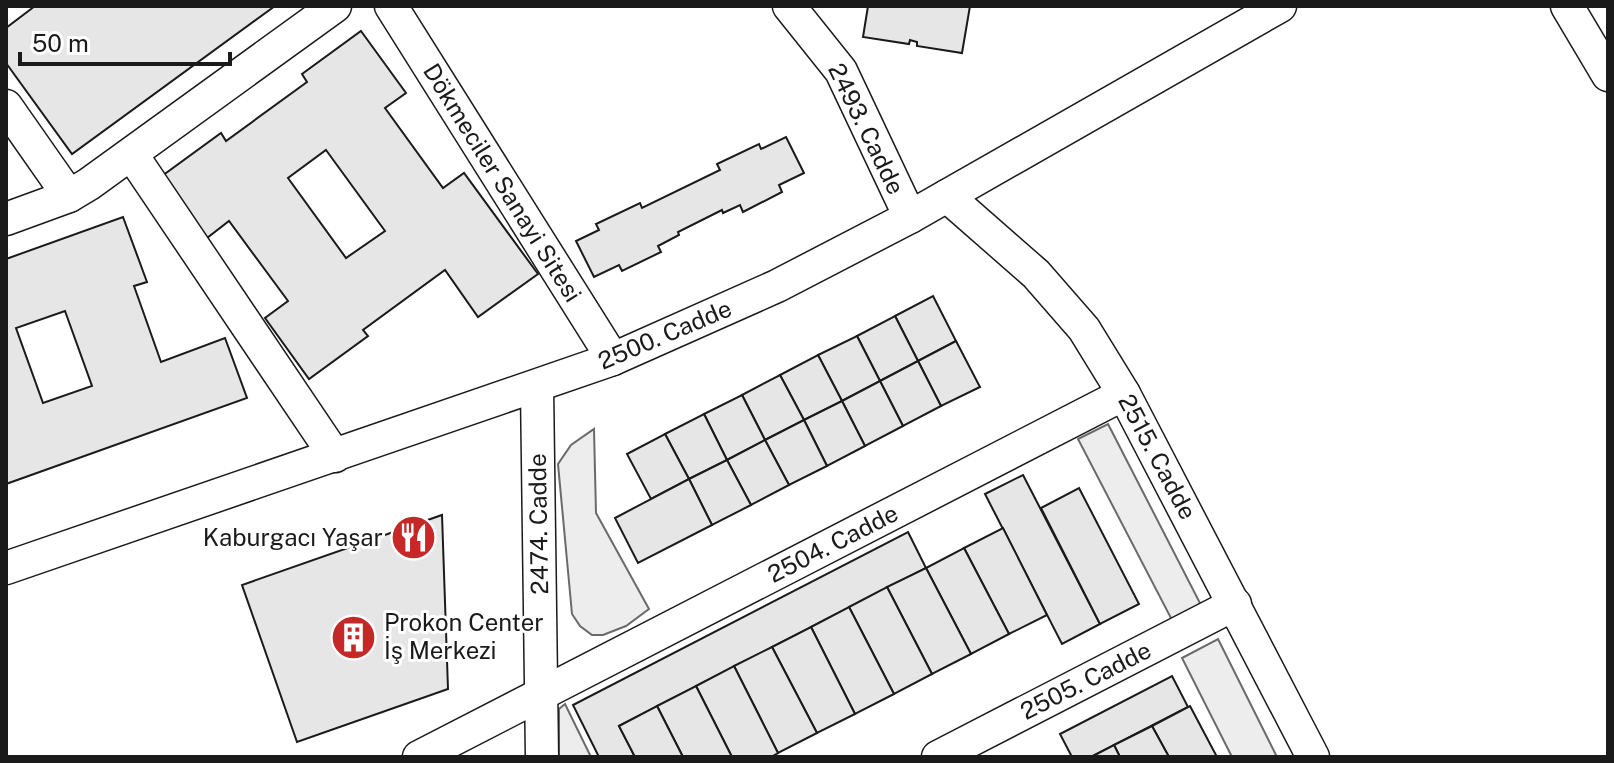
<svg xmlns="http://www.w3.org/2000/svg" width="1614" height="763" viewBox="0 0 1614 763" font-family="'Public Sans',sans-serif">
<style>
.built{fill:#ededed;stroke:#6a6a6a;stroke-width:2}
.building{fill:#e6e6e6;stroke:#1a1a1a;stroke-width:2;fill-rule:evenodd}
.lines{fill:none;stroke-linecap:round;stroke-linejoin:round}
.minor-casing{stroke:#1a1a1a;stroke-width:35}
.minor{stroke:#fff;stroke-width:32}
.labels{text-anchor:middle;stroke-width:6;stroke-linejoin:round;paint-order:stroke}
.street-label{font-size:24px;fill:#1a1a1a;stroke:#fff}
.poi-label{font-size:24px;fill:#1a1a1a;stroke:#fff;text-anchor:end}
</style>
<rect width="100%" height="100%" fill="#fff"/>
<g class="built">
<polygon points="1108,424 1202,607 1173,622 1078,439"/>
<polygon points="594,429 596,513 649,609 626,626 603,635 592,635 580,626 572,614 558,464 571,445"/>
<polygon points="1218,639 1277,757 1232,757 1182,658"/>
<polygon points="565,704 591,757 559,757 559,709"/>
</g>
<g class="building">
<polygon points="275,6 72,154 6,63 6,28 35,6"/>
<polygon points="868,6 970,6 962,53 917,46 917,42 910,40 909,44 863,37"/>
<path d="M361,31L406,93L385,108L443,188L464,173L538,274L478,317L445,270L363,330L368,336L309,379L265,318L288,301L229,221L207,238L162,176L221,133L226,141L307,82L302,74ZM326,150L385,231L346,258L288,178Z"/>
<polygon points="786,137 804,173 779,185 782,192 743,212 740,205 723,213 722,210 678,232 679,235 658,246 661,252 622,271 619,265 594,277 576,241 599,230 596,224 640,203 642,208 720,170 717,164 759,144 761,149"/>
<path d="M123,217L147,282L134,286L161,362L225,338L247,398L6,484V259ZM65,311L92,386L43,403L16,328Z"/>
<polygon points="933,296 956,341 918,361 895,316"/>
<polygon points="895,316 918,361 880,381 857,336"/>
<polygon points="857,336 880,381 842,401 818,355"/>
<polygon points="956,341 980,387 941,406 918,361"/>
<polygon points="818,355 842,401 804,420 780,375"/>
<polygon points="918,361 941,406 903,426 880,381"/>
<polygon points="780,375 804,420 765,440 742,395"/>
<polygon points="880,381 903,426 865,446 842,401"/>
<polygon points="742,395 765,440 727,460 704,414"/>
<polygon points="842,401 865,446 827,466 804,420"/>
<polygon points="704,414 727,460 689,479 665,434"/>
<polygon points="804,420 827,466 789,485 765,440"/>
<polygon points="665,434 689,479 651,499 627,454"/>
<polygon points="765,440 789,485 751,505 727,460"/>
<polygon points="727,460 751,505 712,525 689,479"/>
<polygon points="1023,475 1100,624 1062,644 985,494"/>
<polygon points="689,479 712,525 638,563 615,518"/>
<polygon points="1079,488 1139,604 1100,624 1041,508"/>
<polygon points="442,515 448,689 297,742 242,585"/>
<polygon points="1003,528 1047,615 1009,634 964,548"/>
<polygon points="908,532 926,568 619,726 635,757 599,757 573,705"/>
<polygon points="964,548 1009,634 971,654 926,568"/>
<polygon points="926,568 971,654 932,674 887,587"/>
<polygon points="887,587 932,674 894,694 849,607"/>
<polygon points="849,607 894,694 855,714 811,627"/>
<polygon points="811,627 855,714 817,733 772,647"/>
<polygon points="772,647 817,733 778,753 734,666"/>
<polygon points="734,666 778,753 771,757 732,757 696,686"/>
<polygon points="1172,676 1188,707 1091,757 1072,757 1060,734"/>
<polygon points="696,686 732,757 683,757 657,706"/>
<polygon points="657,706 683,757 635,757 619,726"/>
<polygon points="1190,706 1217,757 1169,757 1152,726"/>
<polygon points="1152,726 1169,757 1120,757 1114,745"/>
<polygon points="1114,745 1120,757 1091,757"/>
</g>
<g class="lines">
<defs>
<g id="minor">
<polyline points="391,6 613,359"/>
<polyline points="789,6 841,71 910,217"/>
<polyline points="1567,6 1608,75"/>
<polyline points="6,106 69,196"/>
<polyline points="132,155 335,456"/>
<polyline points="947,196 1036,274 1084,329 1124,394 1313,757"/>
<polyline points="6,219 69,196 89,184 335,6"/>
<polyline points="537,387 542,757"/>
<polyline points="6,568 613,359 777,286 910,217 1280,6"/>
<polyline points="419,757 1124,394"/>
<polyline points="938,757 1235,604"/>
</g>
</defs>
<use href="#minor" class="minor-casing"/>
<use href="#minor" class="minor"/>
</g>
<defs>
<symbol id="restaurant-disc" viewBox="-11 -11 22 22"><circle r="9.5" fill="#c62828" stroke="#fff"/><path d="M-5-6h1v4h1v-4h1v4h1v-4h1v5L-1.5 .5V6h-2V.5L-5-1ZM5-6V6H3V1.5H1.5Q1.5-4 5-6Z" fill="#fff"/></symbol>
<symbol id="building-disc" viewBox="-11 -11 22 22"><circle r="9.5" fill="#c62828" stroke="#fff"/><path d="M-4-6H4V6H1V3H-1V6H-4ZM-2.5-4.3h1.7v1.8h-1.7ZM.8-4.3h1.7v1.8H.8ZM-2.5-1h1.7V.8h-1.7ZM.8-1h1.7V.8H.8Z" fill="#fff"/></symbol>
</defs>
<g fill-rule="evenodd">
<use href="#restaurant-disc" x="388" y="512" width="51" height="51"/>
<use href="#building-disc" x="328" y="612" width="51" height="51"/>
</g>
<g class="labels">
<g class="street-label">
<text transform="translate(866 129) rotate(64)" y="8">2493. Cadde</text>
<text transform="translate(502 183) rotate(58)" y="8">Dökmeciler Sanayi Sitesi</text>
<text transform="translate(665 335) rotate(-23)" y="8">2500. Cadde</text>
<text transform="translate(1157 457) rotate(62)" y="8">2515. Cadde</text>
<text transform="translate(539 524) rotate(-91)" y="8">2474. Cadde</text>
<text transform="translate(833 544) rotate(-27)" y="8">2504. Cadde</text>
<text transform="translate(1086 681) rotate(-27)" y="8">2505. Cadde</text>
</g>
<g class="poi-label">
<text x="383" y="546">Kaburgacı Yaşar</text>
<text x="384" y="631" text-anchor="start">Prokon Center<tspan x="384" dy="28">İş Merkezi</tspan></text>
</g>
</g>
<rect width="1614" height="763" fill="none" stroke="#1a1a1a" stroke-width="16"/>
<path d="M20 52v12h210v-12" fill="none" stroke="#1a1a1a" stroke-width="4"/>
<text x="32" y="52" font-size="24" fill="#1a1a1a" stroke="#ffffff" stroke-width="6" paint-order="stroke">50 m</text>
</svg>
